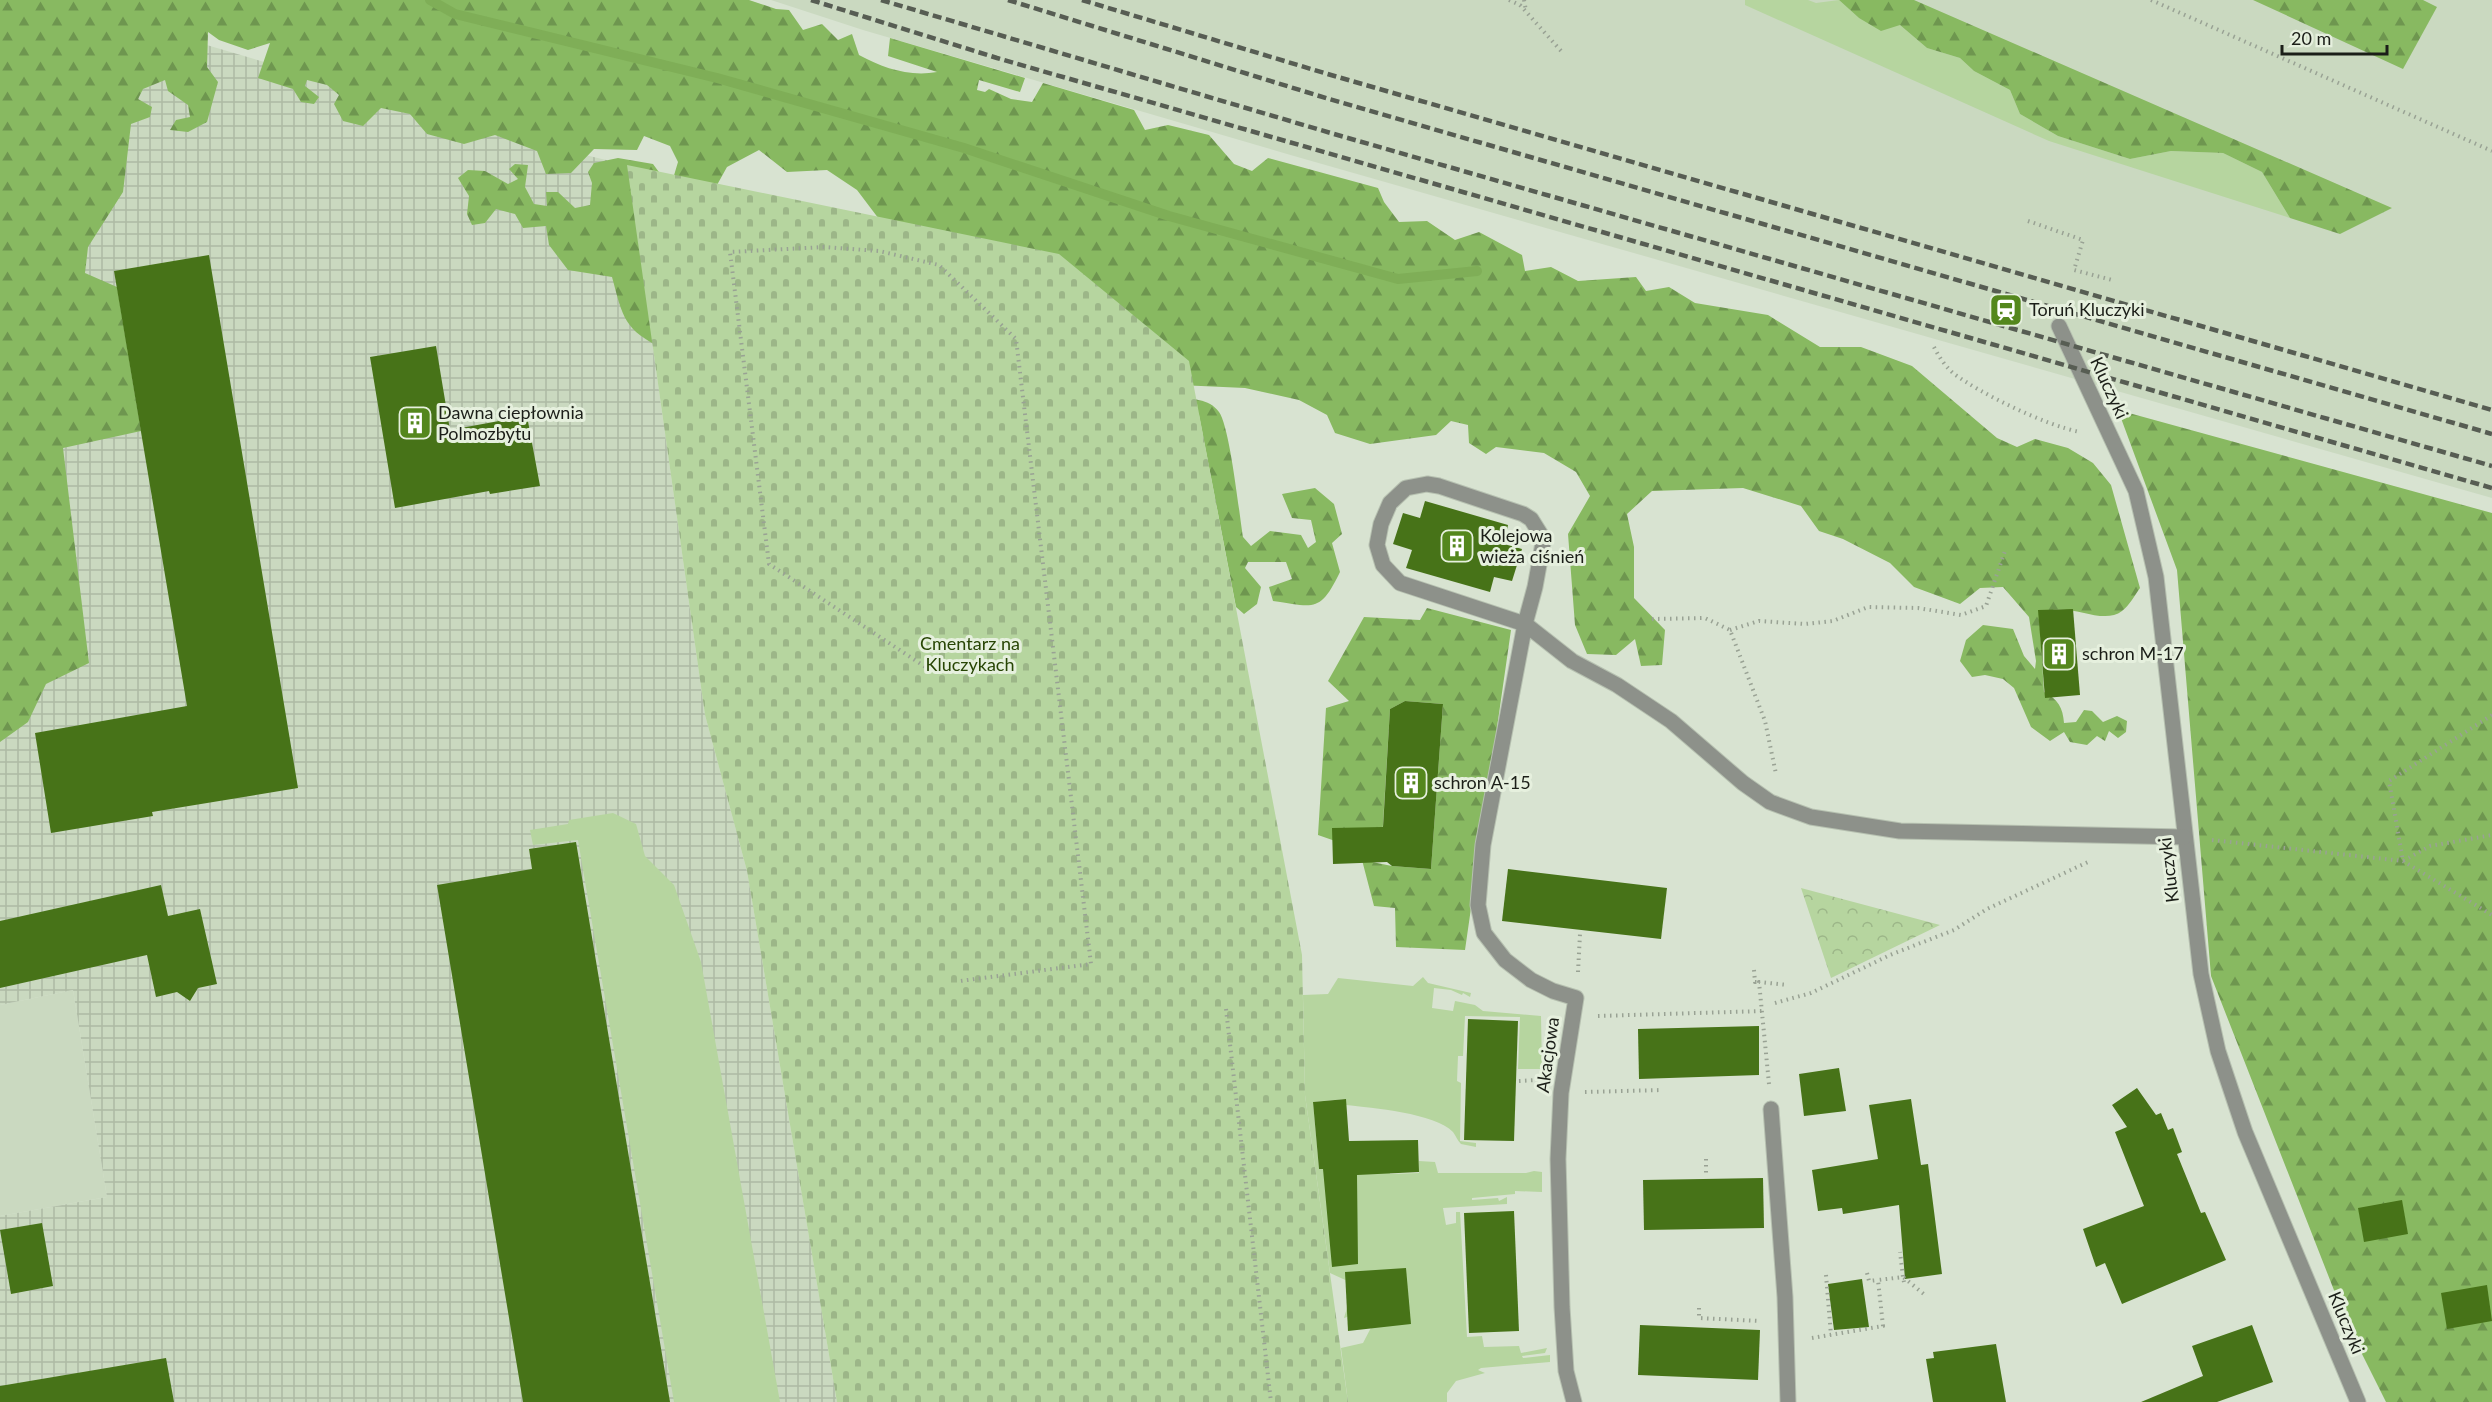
<svg xmlns="http://www.w3.org/2000/svg" width="2492" height="1402" viewBox="0 0 2492 1402" font-family="Lato,sans-serif">
<style>
.built{fill:#cad9c0}
.industrial{fill:url(#industrial-grid)}
.grass{fill:#b6d59f}
.forest{fill:url(#forest-firs)}
.cemetery{fill:url(#cemetery-stones)}
.park{fill:url(#park-crowns)}
.lines{fill:none;stroke-linecap:round;stroke-linejoin:round}
.stream{stroke:#7fae57;stroke-width:10}
.building{fill:#477318}
.minor-casing{stroke:#b6c0b0;stroke-width:17}
.path{stroke:#99a294;stroke-width:4;stroke-dasharray:1.5 4.5;stroke-linecap:butt}
.minor{stroke:#8d918a;stroke-width:15}
.rail{stroke:#575d53;stroke-width:4.5;stroke-dasharray:9 4.5;stroke-linecap:butt}
.labels{text-anchor:middle;stroke-width:6;stroke-linejoin:round;paint-order:stroke}
.poi-label{font-size:18px;fill:#1b1e18;stroke:#e6f0de;text-anchor:start}
.street-label{font-size:18px;fill:#1b1e18;stroke:#e6f0de}
.park-label{font-size:18px;fill:#274504;stroke:#e6f0de}
</style>
<defs>
<pattern id="industrial-grid" width="8" height="8" patternUnits="userSpaceOnUse" patternTransform="scale(1.5)"><rect width="8" height="8" fill="#cad9c0"/><path d="M0 4h8M4 0v8" fill="none" stroke="#adbaa4"/></pattern>
<pattern id="forest-firs" width="22" height="20" patternUnits="userSpaceOnUse" patternTransform="scale(1.5)"><rect width="22" height="20" fill="#88b961"/><path d="M5 1l3.5 6h-7zM16 11l3.5 6h-7z" fill="#6e964f"/></pattern>
<pattern id="cemetery-stones" width="16" height="16" patternUnits="userSpaceOnUse" patternTransform="scale(1.5)"><rect width="16" height="16" fill="#b6d59f"/><path d="M2 7V4a2 2 0 0 1 4 0v3zM10 15v-3a2 2 0 0 1 4 0v3z" fill="#9cb688"/></pattern>
<pattern id="park-crowns" width="20" height="18" patternUnits="userSpaceOnUse" patternTransform="scale(1.5)"><rect width="20" height="18" fill="#b6d59f"/><path d="M2 6a3 3 0 1 1 6 0M12 15a3 3 0 1 1 6 0" fill="none" stroke="#9cb688"/></pattern>
</defs>
<rect width="100%" height="100%" fill="#d8e3d1"/>
<g class="built">
<polygon points="771,0 2492,0 2492,498 1294,156 863,30"/>
<polygon points="73,990 107,1197 0,1216 0,1005"/>
</g>
<polygon class="industrial" points="183,38 556,148 627,165 705,715 747,871 837,1402 0,1402 0,1216 107,1197 73,990 0,1005 0,718 47,437 69,272 128,82"/>
<g class="grass">
<polygon points="1745,0 1808,0 1816,3 1839,0 1859,18 1900,25 1927,48 1960,58 1974,71 2010,90 2020,114 2058,136 2130,159 2171,151 2223,153 2262,172 2290,218 2049,141 1745,5"/>
<polygon points="613,813 636,824 645,856 674,885 701,962 780,1402 674,1402 578,840 533,845 530,830 568,824 569,820"/>
<path d="M1423,977L1428,983L1471,993L1470,997L1463,993L1462,995L1451,990L1434,988L1432,1008L1453,1011L1455,1001L1475,1005L1483,1011L1541,1016L1542,1069H1518L1520,1017L1465,1016L1463,1056H1458L1457,1081L1461,1083L1460,1141L1476,1143V1147L1461,1144C1457,1140 1456,1136 1453,1132C1435,1113 1372,1108 1346,1105L1345,1099L1313,1102L1319,1169L1389,1165L1390,1174L1419,1173V1161L1435,1162L1438,1173H1526L1534,1171L1542,1172V1192L1515,1191V1194L1472,1198V1200L1498,1198L1499,1201L1507,1197V1204L1443,1208L1446,1225L1456,1223V1212H1460L1467,1337L1482,1336L1484,1347L1519,1346L1521,1353L1547,1348L1545,1353L1522,1356L1523,1358L1550,1355V1362L1481,1368L1478,1370L1485,1373L1456,1381L1447,1393V1402H1348L1341,1348L1363,1343L1375,1320L1367,1311L1344,1318L1354,1284L1330,1273L1305,1095L1303,995L1328,994L1338,978L1413,986Z"/>
</g>
<g class="forest">
<path d="M0,0H749L776,9L789,10L803,30L822,24L838,40L852,34L859,55C883,68 909,77 937,72L888,56L890,38L1025,78L1020,92L979,80L977,90L985,92L989,89L1011,99L1032,102L1043,83L1134,110L1145,130L1168,125L1209,135L1234,164L1252,171L1268,158L1378,188L1384,202L1399,222L1427,221L1455,240L1479,232L1522,255L1525,271L1551,267L1578,281L1636,277L1646,291L1669,287L1695,303L1768,315L1820,347H1861L1912,366L1997,438L2017,447L2035,439L2068,448L2093,463L2111,485L2140,588C2135,595 2129,606 2122,611C2101,627 2068,599 2039,614L2044,692C2058,699 2063,708 2064,723L2076,722L2084,710L2092,711L2103,722L2117,716L2127,721L2126,732L2118,738L2109,731L2105,741L2097,736L2087,745L2070,742L2064,732L2050,741L2031,727L2014,688L2003,679L1985,675L1972,677L1960,661L1966,640L1983,625L2013,629L2024,656L2035,669L2036,661L2029,617L2003,587L1980,588L1960,604L1914,587L1890,563L1843,539L1819,531L1801,506L1743,488L1652,491L1627,514L1634,547V598L1665,630L1662,665L1641,666L1635,639L1616,655L1587,654L1575,625L1568,534L1590,496L1576,472L1544,453L1496,447L1486,454L1469,443L1468,425L1451,421L1436,435L1370,444L1335,433L1327,415L1299,400L1245,388L1179,385L1176,398C1191,399 1209,398 1219,412C1230,427 1239,513 1243,537L1251,546L1270,531L1301,535L1308,548L1316,542L1311,520L1292,518L1282,494L1315,488L1334,504L1342,534L1332,543L1340,572C1320,613 1315,607 1273,601L1269,587L1292,579L1286,562H1248L1245,568L1261,587L1257,604L1244,614L1236,607L1199,415L888,231L857,190L827,170L787,172L759,150L727,167L712,194L664,349C624,330 623,318 612,277L568,270L549,245L546,226L523,228L515,214L496,209L485,223L472,225L467,214L469,196L458,178L468,170L485,171L508,184L518,179L509,169L515,164L528,165L525,187L534,204L547,206L546,192H558L575,208L590,205L592,183L588,172L594,163L618,158L653,164L664,179L672,182L678,162L670,146L644,136L637,150L594,149L571,173L546,174L537,151L495,135L464,144L427,134L410,114L381,108L363,126L343,121L334,104L339,95L327,85L307,80L305,86L319,97L314,104L301,102L293,89L258,78L270,43L248,50L219,40L208,32L207,67L218,82L207,122L188,132L170,130L176,120L190,117L188,105L168,91L165,80L143,89L138,99L152,107L150,117L131,124L123,192L88,247L85,273L117,287L141,431L63,448L89,663L46,684L28,722L0,742Z"/>
<polygon points="1839,0 1914,0 2392,208 2340,234 2290,218 2262,172 2223,153 2171,151 2130,159 2058,136 2020,114 2010,90 1974,71 1960,58 1927,48 1900,25 1881,31 1859,18"/>
<polygon points="2253,0 2423,0 2437,7 2403,69"/>
<polygon points="2118,410 2492,513 2492,1402 2386,1402 2348,1326 2211,976 2177,570"/>
<polygon points="1427,608 1511,630 1465,950 1396,947 1395,908 1374,906 1362,860 1392,866 1431,869 1443,704 1405,701 1390,709 1381,857 1318,835 1326,708 1349,701 1328,681 1364,617 1420,620"/>
</g>
<polygon class="cemetery" points="627,165 1059,254 1189,361 1302,955 1305,1095 1348,1402 837,1402 747,871 705,715"/>
<polygon class="park" points="1801,888 1940,925 1831,978"/>
<g class="lines">
<polyline class="stream" points="430,0 455,14 717,78 964,148 1169,216 1398,279 1477,271"/>
</g>
<g class="building">
<polygon points="209,255 298,788 152,812 153,816 51,833 35,733 187,706 114,271"/>
<polygon points="436,346 450,430 527,416 540,486 490,494 489,491 395,508 370,357"/>
<polygon points="1425,501 1508,525 1504,544 1522,549 1512,581 1494,577 1490,592 1406,568 1412,550 1393,544 1403,513 1420,518"/>
<polygon points="2073,609 2080,695 2045,698 2038,610"/>
<polygon points="1405,701 1443,704 1431,869 1392,866 1387,862 1333,864 1332,828 1383,827 1390,709"/>
<polygon points="576,842 670,1402 523,1402 437,885 532,869 529,849"/>
<polygon points="1508,869 1667,888 1661,939 1502,921"/>
<polygon points="161,885 168,916 200,909 217,984 198,988 190,1001 177,992 156,997 147,955 0,988 0,921"/>
<polygon points="1468,1019 1518,1021 1514,1141 1464,1140"/>
<polygon points="1759,1026 1759,1075 1639,1079 1638,1029"/>
<polygon points="1839,1068 1846,1111 1804,1116 1799,1074"/>
<polygon points="2137,1088 2156,1115 2161,1113 2168,1130 2173,1128 2182,1152 2177,1154 2201,1213 2205,1212 2226,1260 2122,1304 2105,1263 2096,1267 2083,1229 2144,1206 2115,1132 2127,1127 2112,1105"/>
<polygon points="1346,1099 1349,1141 1418,1140 1419,1172 1357,1175 1358,1264 1332,1267 1323,1169 1319,1169 1313,1102"/>
<polygon points="1911,1099 1921,1165 1928,1164 1942,1274 1905,1279 1899,1205 1843,1214 1842,1208 1818,1211 1812,1170 1878,1159 1869,1105"/>
<polygon points="1763,1178 1764,1228 1644,1230 1643,1180"/>
<polygon points="2402,1200 2408,1234 2364,1242 2358,1208"/>
<polygon points="1514,1211 1519,1331 1469,1333 1464,1213"/>
<polygon points="42,1223 53,1286 11,1294 0,1230"/>
<polygon points="1406,1268 1411,1324 1348,1331 1345,1272"/>
<polygon points="1862,1279 1869,1327 1834,1330 1828,1284"/>
<polygon points="2487,1285 2492,1321 2447,1329 2441,1293"/>
<polygon points="1640,1325 1760,1330 1758,1380 1638,1375"/>
<polygon points="2252,1325 2273,1382 2217,1402 2141,1402 2203,1376 2192,1346"/>
<polygon points="1996,1344 2006,1402 1933,1402 1926,1359 1934,1358 1933,1352"/>
<polygon points="166,1358 174,1402 0,1402 0,1386"/>
</g>
<g class="lines">
<defs>
<g id="minor">
<polyline points="2059,326 2136,491 2156,577 2201,974 2218,1051 2245,1132 2358,1402"/>
<polyline points="1771,1109 1785,1297 1788,1402"/>
<polyline points="1574,1402 1566,1371 1562,1307 1558,1159 1561,1093 1576,998 1553,991 1531,980 1505,960 1484,933 1478,905 1483,845 1525,624 1535,587 1543,543 1541,535 1531,519 1523,514 1439,486 1427,484 1406,488 1390,503 1381,524 1377,545 1383,565 1400,583 1525,624 1572,661 1617,685 1671,721 1743,783 1770,802 1811,817 1900,831 2184,837"/>
</g>
</defs>
<use href="#minor" class="minor-casing"/>
<g class="path">
<polyline points="1509,0 1520,5 1562,52"/>
<polyline points="1524,0 1526,11"/>
<polyline points="2151,0 2492,151"/>
<polyline points="2028,221 2083,240 2074,270 2112,280"/>
<path d="M1934,347C1939,357 1945,366 1953,373C1979,393 2047,426 2080,432"/>
<polyline points="1652,619 1705,618 1730,630 1765,721 1776,774"/>
<polyline points="1730,630 1759,621 1805,624 1833,621 1868,607 1918,608 1961,615 1986,606 2006,548"/>
<polyline points="930,670 769,564 730,252 824,247 879,251 939,265 1016,339 1091,964 960,981"/>
<polyline points="2492,715 2389,781 2403,861 2430,846 2492,835"/>
<polyline points="2212,840 2403,861 2492,915"/>
<polyline points="1754,970 1755,982 1759,982"/>
<polyline points="1578,972 1580,934"/>
<polyline points="1775,1003 1811,993 1890,955 1954,930 1987,909 2088,862"/>
<polyline points="1226,1009 1271,1402"/>
<polyline points="1598,1016 1763,1011"/>
<polyline points="1519,1081 1537,1080"/>
<polyline points="1769,1084 1759,982 1788,985"/>
<polyline points="1585,1092 1662,1090"/>
<polyline points="1706,1159 1706,1177"/>
<polyline points="1867,1273 1869,1281 1878,1280"/>
<polyline points="1826,1275 1831,1335"/>
<polyline points="1904,1282 1903,1277 1925,1295"/>
<polyline points="1699,1308 1699,1318 1760,1321"/>
<polyline points="1812,1338 1883,1326 1878,1280 1903,1277 1900,1252"/>
</g>
<use href="#minor" class="minor"/>
<g class="rail">
<polyline points="811,0 997,58 2492,488"/>
<polyline points="881,0 1334,134 2492,466"/>
<polyline points="1008,0 1329,99 2492,434"/>
<polyline points="1082,0 1331,75 2492,410"/>
</g>
</g>
<defs>
<symbol id="station-square" viewBox="-11 -11 22 22"><rect x="-9" y="-9" width="18" height="18" rx="4" fill="#54871d" stroke="#e6f0de"/><path d="M-3-6H3Q5-6 5-4V2Q5 4 3 4L4.5 6H3L1.5 4h-3L-3 6H-4.5L-3 4Q-5 4-5 2V-4Q-5-6-3-6ZM-3.5-4v3h7v-3ZM-3.5 1v1.5H-2V1ZM2 1v1.5H3.5V1Z" fill="#fff"/></symbol>
<symbol id="building-square" viewBox="-11 -11 22 22"><rect x="-9" y="-9" width="18" height="18" rx="4" fill="#54871d" stroke="#e6f0de"/><path d="M-4-6H4V6H1V3H-1V6H-4ZM-2.5-4.3h1.7v1.8h-1.7ZM.8-4.3h1.7v1.8H.8ZM-2.5-1h1.7V.8h-1.7ZM.8-1h1.7V.8H.8Z" fill="#fff"/></symbol>
</defs>
<g fill-rule="evenodd">
<use href="#station-square" x="1987" y="291" width="38" height="38"/>
<use href="#building-square" x="396" y="404" width="38" height="38"/>
<use href="#building-square" x="1438" y="527" width="38" height="38"/>
<use href="#building-square" x="2040" y="635" width="38" height="38"/>
<use href="#building-square" x="1392" y="764" width="38" height="38"/>
</g>
<g class="labels">
<g class="poi-label">
<text x="2029" y="316">Toruń Kluczyki</text>
<text x="438" y="419">Dawna ciepłownia<tspan x="438" dy="21">Polmozbytu</tspan></text>
<text x="1480" y="542">Kolejowa<tspan x="1480" dy="21">wieża ciśnień</tspan></text>
<text x="2082" y="660">schron M-17</text>
<text x="1434" y="789">schron A-15</text>
</g>
<g class="street-label">
<text transform="translate(2109 388) rotate(65)" y="6">Kluczyki</text>
<text transform="translate(2169 870) rotate(-97)" y="6">Kluczyki</text>
<text transform="translate(1548 1055) rotate(-82)" y="6">Akacjowa</text>
<text transform="translate(2346 1323) rotate(67)" y="6">Kluczyki</text>
</g>
<g class="park-label">
<text x="970" y="650">Cmentarz na<tspan x="970" dy="21">Kluczykach</tspan></text>
</g>
</g>
<path d="M2282 45v9h105v-9" fill="none" stroke="#1b1e18" stroke-width="3"/>
<text x="2291" y="45" font-size="18" fill="#1b1e18" stroke="#e6f0de" stroke-width="4.5" paint-order="stroke">20 m</text>
</svg>
